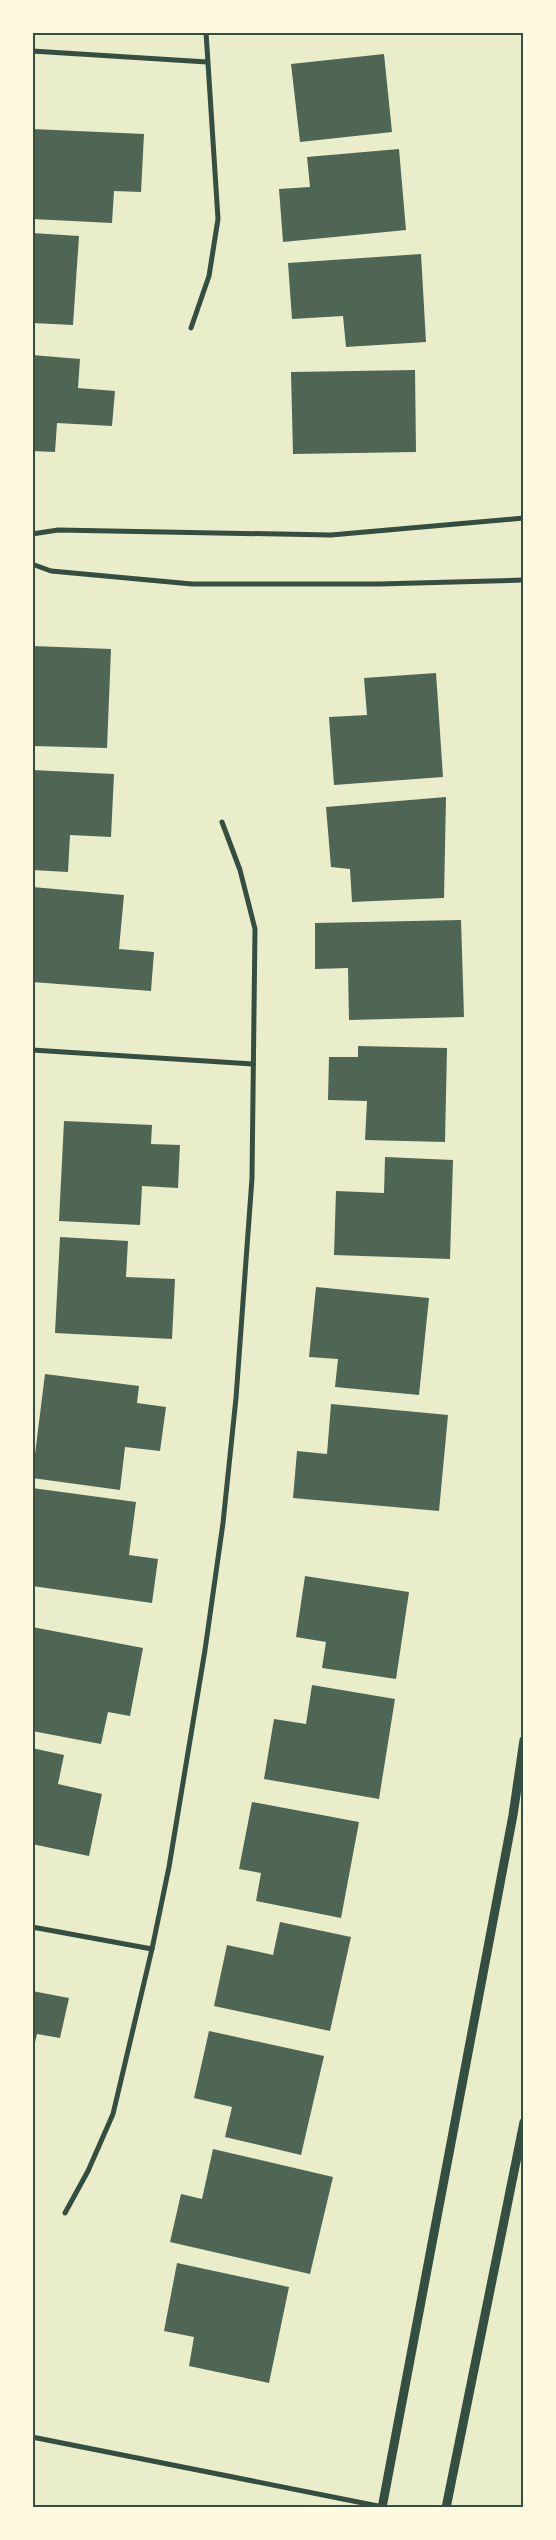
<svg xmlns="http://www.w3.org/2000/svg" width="556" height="2540" viewBox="0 0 556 2540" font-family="'Nunito Sans',sans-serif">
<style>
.building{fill:#4f6655}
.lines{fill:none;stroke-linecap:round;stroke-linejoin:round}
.minor{stroke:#344e41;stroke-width:5}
.tertiary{stroke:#344e41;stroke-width:9}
.neatline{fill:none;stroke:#344e41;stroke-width:2}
</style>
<rect width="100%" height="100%" fill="#e9edc9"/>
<g class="building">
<polygon points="384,54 392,132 300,142 291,64"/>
<polygon points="32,129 144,134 141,192 114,191 112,223 32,219"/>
<polygon points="399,149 406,230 283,242 279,189 310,187 307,157"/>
<polygon points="32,233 79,236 73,325 32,323"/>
<polygon points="421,254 426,342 346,347 343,316 292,319 288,263"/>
<polygon points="32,355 80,359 78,388 115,391 112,426 57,423 55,452 32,451"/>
<polygon points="415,370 416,452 293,454 291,372"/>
<polygon points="32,646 111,649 107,748 32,746"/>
<polygon points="436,673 443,777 334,785 329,717 367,715 364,678"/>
<polygon points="32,770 114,774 111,837 70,835 68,872 32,870"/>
<polygon points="446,797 444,898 352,902 350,869 331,867 326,807"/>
<polygon points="32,887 124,895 119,949 154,952 151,991 32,982"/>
<polygon points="461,920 464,1017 349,1020 348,968 315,969 315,923"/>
<polygon points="358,1046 447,1048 445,1142 365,1140 367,1101 328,1100 329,1057 358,1057"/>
<polygon points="64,1121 152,1125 151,1144 180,1145 178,1188 142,1186 140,1225 59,1221"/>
<polygon points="385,1157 453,1160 450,1259 334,1255 336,1191 384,1193"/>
<polygon points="60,1237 128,1241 126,1277 175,1279 172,1339 55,1333"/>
<polygon points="316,1287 429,1298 419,1395 335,1387 338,1359 309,1357"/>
<polygon points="45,1374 139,1386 137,1403 166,1407 160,1451 125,1447 120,1490 32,1478"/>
<polygon points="331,1404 448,1415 439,1511 293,1498 297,1451 327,1454"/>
<polygon points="32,1488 136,1502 129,1555 158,1559 152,1603 32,1586"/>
<polygon points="305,1576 409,1592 396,1679 322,1668 326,1642 296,1637"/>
<polygon points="32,1627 143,1648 130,1716 108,1712 101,1744 32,1731"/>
<polygon points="312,1685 395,1699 379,1799 264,1779 274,1719 306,1724"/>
<polygon points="32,1748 64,1755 58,1784 102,1794 89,1856 32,1844"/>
<polygon points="252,1802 359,1822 341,1918 256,1901 261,1873 239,1869"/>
<polygon points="280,1922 351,1937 330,2031 214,2006 227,1945 273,1955"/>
<polygon points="32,1991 69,1998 60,2038 37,2034 33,2051"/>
<polygon points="209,2031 324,2056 301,2155 225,2137 232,2107 194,2098"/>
<polygon points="213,2149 333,2177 310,2274 170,2242 181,2194 202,2199"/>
<polygon points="177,2263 289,2287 269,2383 189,2366 194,2337 164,2331"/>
</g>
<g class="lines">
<g class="minor">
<polyline points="32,51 207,62"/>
<polyline points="191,328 209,276 218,219 206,32"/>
<polyline points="32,534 58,530 331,535 524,518"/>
<polyline points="32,564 51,571 192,584 379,584 524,580"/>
<polyline points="32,1050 253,1064"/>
<polyline points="32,1927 152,1949"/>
<polyline points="65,2213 88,2171 113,2114 152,1949 169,1867 205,1650 223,1523 236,1398 252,1178 255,929 240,870 222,822"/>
<polyline points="32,2437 383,2507"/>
</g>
<g class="tertiary">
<polyline points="382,2508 513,1815 524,1740"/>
<polyline points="446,2508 524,2122"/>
</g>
</g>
<rect width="556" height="2540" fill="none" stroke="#fefae0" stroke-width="68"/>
<rect x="34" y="34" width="488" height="2472" class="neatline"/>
</svg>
